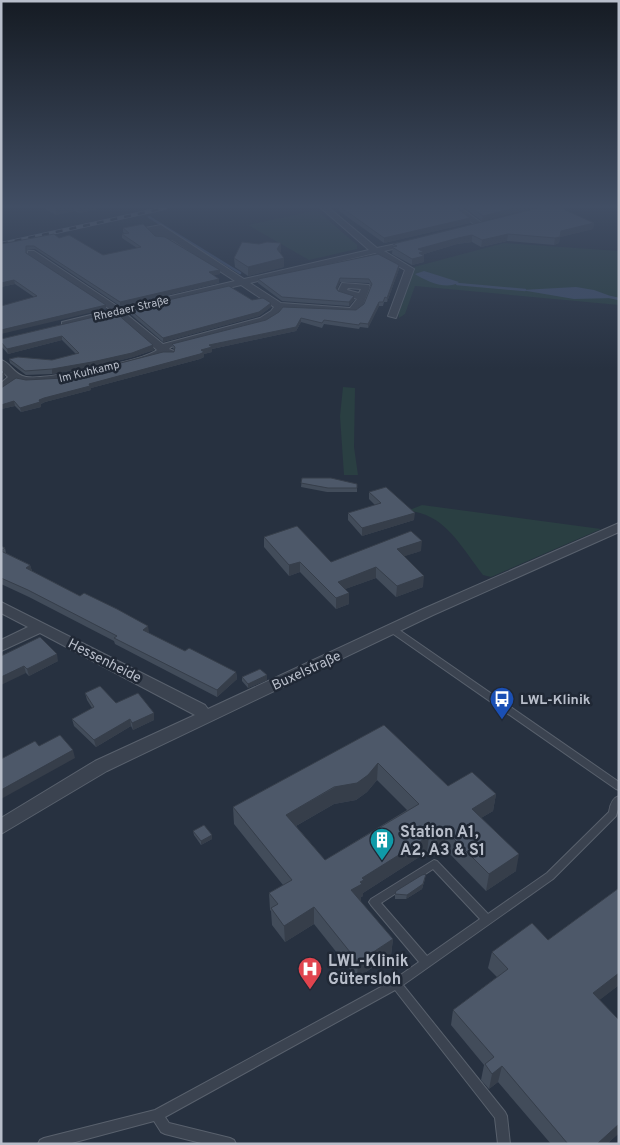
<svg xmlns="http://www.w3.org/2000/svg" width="620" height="1145" viewBox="0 0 620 1145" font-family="Overpass,sans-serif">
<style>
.green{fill:#2a3f42}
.water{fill:#3e4d68}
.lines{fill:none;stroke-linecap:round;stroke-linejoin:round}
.stream{stroke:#3e4d68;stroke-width:2.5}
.lane-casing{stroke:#59616d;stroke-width:2}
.street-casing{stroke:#59616d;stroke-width:2}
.lane{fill:#3b4350;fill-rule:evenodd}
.street{fill:#3b4350;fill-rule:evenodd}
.rail-casing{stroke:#5d6776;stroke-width:4}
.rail{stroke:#202835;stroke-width:2.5;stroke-dasharray:7;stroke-linecap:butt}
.wall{fill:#424c5a;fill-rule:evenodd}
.shaded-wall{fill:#363e4a}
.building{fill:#4d5869;stroke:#363e4a;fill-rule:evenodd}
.labels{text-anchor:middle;stroke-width:5;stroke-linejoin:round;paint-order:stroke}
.far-street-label{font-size:11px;fill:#b8beca;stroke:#202835}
.street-label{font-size:14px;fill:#b8beca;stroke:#202835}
.poi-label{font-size:14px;font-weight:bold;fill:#b8beca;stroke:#202835;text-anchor:start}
.near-poi-label{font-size:16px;font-weight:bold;fill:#b8beca;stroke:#202835;text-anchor:start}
</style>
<rect width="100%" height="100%" fill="#273140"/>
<g class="green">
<polygon points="313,211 318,211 357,245 357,249 309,260 248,225"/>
<polygon points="504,243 619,251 619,305 415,286 405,314 399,318 398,313 414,267"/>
<polygon points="343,387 355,388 354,447 358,475 344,475 340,416"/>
<path d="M422,505L601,529L491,577L483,575C462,548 444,512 407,511Z"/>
</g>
<g class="water">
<path d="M424,271L459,282C447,291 426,281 415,274Z"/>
<polygon points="576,287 594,290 616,298 574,299 521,290"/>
</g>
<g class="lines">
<g class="stream">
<polyline points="149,217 240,273"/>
<polyline points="457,284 525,290"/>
<polyline points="610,297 619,299"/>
</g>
<defs>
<g id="lane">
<polygon points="389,627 395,627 619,782 619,790 616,789 389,631 388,629"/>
<path d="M619,796V806L616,816L553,879L403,985L505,1112L507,1116L510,1144H498L495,1118L395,990L165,1117L169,1123L230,1138L234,1140L236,1144H205L165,1134L161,1132L154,1121L68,1144H38L40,1140L44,1138L155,1110L392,981L419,962L371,905L369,902L371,899L434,860L437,861L488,914L547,873L609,812C610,805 612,798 619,796ZM433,869L480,919L427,956L381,903Z"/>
</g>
<g id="street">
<path d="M321,208H329L377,248L415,240V244L384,251L414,269L396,318L388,316L405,270L375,253L250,283L281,303L350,308L357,299L339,293L338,291L342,283L369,285L370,287L362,308L355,313L282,309L278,315L266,322L171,347L169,349L174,351V355H163L64,381L27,383L16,381L1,392V383L8,377L1,370V360C11,363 14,375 26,377C45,380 143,361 157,350L117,315L62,326V322L111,310L28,255V251H34L120,308L235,281L172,240L157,238L145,228L161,225L244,279L369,250ZM241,285L274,307L271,311L260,318L163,344L125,313ZM348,288L361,289L359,293L347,290Z"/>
<polygon points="453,208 461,208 486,226 479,228"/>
<polygon points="619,523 619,532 433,615 107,771 1,834 1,818 95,761 195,715 40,633 1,651 1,640 28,627 1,613 1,602 205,705 208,709 423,609"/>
</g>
</defs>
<use href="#lane" class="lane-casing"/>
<use href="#street" class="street-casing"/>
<use href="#lane" class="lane"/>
<use href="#street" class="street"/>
<defs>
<polyline id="rail" points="1,244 165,208"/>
</defs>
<use href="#rail" class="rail-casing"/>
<use href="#rail" class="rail"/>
</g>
<g class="wall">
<polygon points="43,208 97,208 97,209 79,213 74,211 56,215"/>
<polygon points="339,208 457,208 470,223 384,243 339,211"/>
<polygon points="465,208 533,208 482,221"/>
<polygon points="594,223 593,229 560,237 559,243 554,245 507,241 481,247 472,242 457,244 424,254 424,262 412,265 392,254 393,244"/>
<polygon points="123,228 155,236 220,274 213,275 219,279 219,283 120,306 35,249 27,250 27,253 106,309 34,297 15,284 1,287 1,244 59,238 103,255 137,248 122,238 122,234 125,234 123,232"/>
<polygon points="281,243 281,251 280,253 284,267 248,276 235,267 234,258 259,244"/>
<polygon points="399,269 387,302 384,302 383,306 379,306 368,328 360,327 359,329 324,324 322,328 301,322 296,331 212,349 212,352 204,354 204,357 200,359 91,388 91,390 45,402 41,404 41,407 21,412 15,406 1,409 26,380 63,378 174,352 174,350 173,348 172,344 266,320 356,310 364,304 371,286 369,283 340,282 337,289 338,291 354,300 349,306 282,301 258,283 258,279"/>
<polygon points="252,300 271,303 271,307 259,316 163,342 129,313 129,309"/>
<polygon points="115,312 154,350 133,357 93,367 52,374 26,375 10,363 9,359 52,360 76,354 62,340 8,354 1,346 1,339"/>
<polygon points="302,478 357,484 357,492 327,492 301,487"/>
<polygon points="369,492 414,520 362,536 348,520 348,513 375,505 369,499"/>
<polygon points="264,537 331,562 421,551 404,556 423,587 396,597 376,578 345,589 349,593 349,604 336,609 300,572 289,576 264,547"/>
<polygon points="1,546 5,548 6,553 30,565 32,571 80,596 148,626 148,633 185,651 236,672 237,679 217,697 115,644 114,641 29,597 1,584"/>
<polygon points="1,656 58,661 29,676 26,673"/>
<polygon points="267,675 267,680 248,688 242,681 242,677"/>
<polygon points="85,693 116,703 154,720 133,730 131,726 96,747 74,726 72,719 92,708 87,700"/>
<path d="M384,725L448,786L496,794L493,811L481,818L516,871L486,891L444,848L435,853L427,852L363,893V896L361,897V900L360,901L393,939L391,955L357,978L314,924L285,942L272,925L271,911L270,910L269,893L283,885L234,824L233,807ZM377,780L407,810L325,860L296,826L334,804L356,800L367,792Z"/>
<polygon points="193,831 212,839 201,845 194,835"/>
<polygon points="425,879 422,889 406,899 395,899 395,894"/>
<polygon points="619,888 619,985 599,1000 619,1020 619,1133 607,1144 551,1144 498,1082 489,1089 481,1080 484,1065 451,1025 453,1010 497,977 488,968 492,952 548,940"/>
</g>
<g class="shaded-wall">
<polygon points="55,208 74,208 74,211 56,215"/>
<polygon points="78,208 97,208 97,209 79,213"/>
<polygon points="514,208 533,208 482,221 483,216"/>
<polygon points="470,218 470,223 384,243 384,238"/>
<polygon points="594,223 593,229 560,237 559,243 554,245 555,238 561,231"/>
<polygon points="508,234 507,241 481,247 482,240"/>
<polygon points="472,235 472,242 457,244 424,254 423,256 424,256 424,262 412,265 412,259 418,249 458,238"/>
<polygon points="281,243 281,251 277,258 277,249"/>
<polygon points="284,258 284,267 248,276 248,267"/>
<polygon points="399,265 399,269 387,302 387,298"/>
<polygon points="220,270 220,274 209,276 209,272"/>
<polygon points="340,278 340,282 336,292 336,288"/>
<polygon points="219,279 219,283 120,306 120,302"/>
<polygon points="14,280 15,284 1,287 1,283"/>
<polygon points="354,296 354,300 349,306 349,302"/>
<polygon points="379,302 379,306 368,328 368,324"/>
<polygon points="271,303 271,307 259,316 163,342 163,338"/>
<polygon points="106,305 106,309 1,334 1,330"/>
<polygon points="301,318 301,322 296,331 212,349 212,352 204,354 204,357 200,359 91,388 91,390 45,402 41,404 41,407 21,412 20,408 44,398 209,345"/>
<polygon points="62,336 62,340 8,354 7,349"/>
<polygon points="153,345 154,350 133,357 93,367 52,374 52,369"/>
<polygon points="4,372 5,377 1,381 1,375"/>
<polygon points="14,401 15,406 1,409 1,405"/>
<polygon points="415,513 414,520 362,536 362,528"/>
<polygon points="422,541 421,551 396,559 397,549"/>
<polygon points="300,562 300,572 289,576 289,565"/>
<polygon points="30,565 32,571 26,568"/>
<polygon points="376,567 376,578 337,592 338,582"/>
<polygon points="424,576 423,587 396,597 397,586"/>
<polygon points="349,593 349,604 336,609 336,598"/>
<polygon points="148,626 149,632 144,637 143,630"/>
<polygon points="57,654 58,661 29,676 27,669"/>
<polygon points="24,666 26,673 1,685 1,677"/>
<polygon points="236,672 237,679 217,697 217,690"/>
<polygon points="267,675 267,680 248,688 248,684"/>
<polygon points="154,713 154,720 133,730 132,723"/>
<polygon points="130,719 131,726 96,747 94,740"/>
<polygon points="73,750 75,758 1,799 1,790"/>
<polygon points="378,763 377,780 367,792 356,800 334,804 287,831 286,815"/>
<polygon points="496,794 493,811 469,825 472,809"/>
<polygon points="446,831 444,848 435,853 437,837"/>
<polygon points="212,835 212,839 201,845 201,841"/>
<polygon points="429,836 427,852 363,893 363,896 361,897 361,900 350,907 351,890 360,882 362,878"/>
<polygon points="519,854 516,871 486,891 489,874"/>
<polygon points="426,874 422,889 406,899 407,895"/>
<polygon points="314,907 314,924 285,942 284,926"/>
<polygon points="393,939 391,955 357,978 358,962"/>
<polygon points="619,973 619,985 588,1009 593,993"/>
<polygon points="502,1066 498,1082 489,1089 492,1074"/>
<polygon points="619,1124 619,1133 607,1144 597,1144"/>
</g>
<g class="building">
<polygon points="342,208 457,208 470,218 384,238"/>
<polygon points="472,208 514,208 483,216"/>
<polygon points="538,208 561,208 594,223 561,231 560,237 555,238 508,234 482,240 472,235 458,238 418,249 424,252 419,253 424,256 412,259 392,247 397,246 393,244"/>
<polygon points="143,224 155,236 165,237 220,270 209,272 219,279 120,302 34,246 26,246 26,253 106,305 1,330 1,306 37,296 14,280 1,283 1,244 54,234 59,238 69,235 103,255 141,247 122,234 129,233 123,228"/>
<polygon points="242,242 259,244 267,242 281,243 277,249 284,258 248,267 234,258"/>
<polygon points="378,254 399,265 387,298 385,297 383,302 379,302 368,324 360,323 359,325 324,320 322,323 301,318 296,327 209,345 212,347 201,350 204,352 200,354 89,384 90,386 44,398 39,400 40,402 20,408 14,401 1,405 1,388 16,378 26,380 63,378 163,352 174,352 175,347 172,344 266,320 279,312 283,307 356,310 364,304 372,284 369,279 340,278 336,288 338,291 354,296 349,302 282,297 258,279"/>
<polygon points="229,286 252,300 263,298 271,303 259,312 163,338 129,309"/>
<polygon points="115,312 153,345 132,353 92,362 52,369 25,371 9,359 18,357 52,360 79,353 62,336 7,349 1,342 1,339"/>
<polygon points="1,369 4,372 1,375"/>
<polygon points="302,478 331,478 357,484 357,488 328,488 301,483"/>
<polygon points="386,487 415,513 362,528 348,513 381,503 369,492"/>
<polygon points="297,526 331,562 411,531 422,541 397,549 424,576 397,586 376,567 338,582 349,593 336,598 300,562 289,565 264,537"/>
<polygon points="1,546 5,548 1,551"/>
<polygon points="1,551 30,565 26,568 80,596 84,593 117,609 148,626 143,630 185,651 189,648 236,672 217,690 114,638 117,636 28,590 1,578"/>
<polygon points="40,637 57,654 27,669 24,666 1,677 1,656"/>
<polygon points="260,669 267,675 248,684 242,677"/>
<polygon points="100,686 116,703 138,693 154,713 132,723 130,719 94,740 72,719 94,707 85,693"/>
<path d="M384,725L448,786L472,772L496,794L472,809L519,854L489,874L446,831L437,837L429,836L362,878L364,880L360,882L362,884L351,890L393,939L358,962L314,907L284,926L271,908L278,904L269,893L292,880L233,807ZM378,763L419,804L325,860L286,815L334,787L357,783L368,775Z"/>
<polygon points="60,735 73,750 1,790 1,759 35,741 39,746"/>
<polygon points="204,825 212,835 201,841 193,831"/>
<polygon points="426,874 423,884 407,895 395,894 396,891 422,875"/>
<polygon points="619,888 619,973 593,993 619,1020 619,1124 597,1144 568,1144 502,1066 492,1074 485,1064 494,1057 453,1010 508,969 492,952 532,923 548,940"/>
</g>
<linearGradient id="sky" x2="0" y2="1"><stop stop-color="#151b23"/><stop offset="0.56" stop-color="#414e64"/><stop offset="1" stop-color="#414e64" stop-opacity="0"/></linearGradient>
<rect width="620" height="369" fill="url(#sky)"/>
<defs>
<symbol id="bus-pin" viewBox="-11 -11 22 30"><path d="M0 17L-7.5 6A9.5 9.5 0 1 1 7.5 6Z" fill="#1a4fb4" stroke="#202835"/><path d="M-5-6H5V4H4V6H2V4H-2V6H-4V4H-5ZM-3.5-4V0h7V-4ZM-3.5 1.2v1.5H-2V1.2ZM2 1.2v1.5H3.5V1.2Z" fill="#fff"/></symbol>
<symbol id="building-pin" viewBox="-11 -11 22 30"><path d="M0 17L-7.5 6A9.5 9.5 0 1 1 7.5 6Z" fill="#0f9aa8" stroke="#202835"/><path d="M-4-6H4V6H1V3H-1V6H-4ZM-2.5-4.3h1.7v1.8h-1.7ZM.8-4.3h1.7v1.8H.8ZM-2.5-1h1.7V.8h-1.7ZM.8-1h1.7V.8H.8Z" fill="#fff"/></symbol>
<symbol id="hospital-pin" viewBox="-11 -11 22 30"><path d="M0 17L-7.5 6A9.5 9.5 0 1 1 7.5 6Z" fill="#e0444e" stroke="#202835"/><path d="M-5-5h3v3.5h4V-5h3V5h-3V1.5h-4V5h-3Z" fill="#fff"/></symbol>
</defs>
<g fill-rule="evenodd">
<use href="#bus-pin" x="488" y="685" width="28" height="38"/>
<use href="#building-pin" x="368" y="826" width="28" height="38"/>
<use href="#hospital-pin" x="296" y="955" width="28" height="38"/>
</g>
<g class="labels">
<g class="far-street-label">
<text transform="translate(131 308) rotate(-13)" y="4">Rhedaer Straße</text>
<text transform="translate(89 371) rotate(-14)" y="4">Im Kuhkamp</text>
</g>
<g class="street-label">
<text transform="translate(105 660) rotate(27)" y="5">Hessenheide</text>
<text transform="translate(306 670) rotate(-25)" y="5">Buxelstraße</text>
</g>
<g class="poi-label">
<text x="520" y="704">LWL-Klinik</text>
</g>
<g class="near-poi-label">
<text x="400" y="837">Station A1,<tspan x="400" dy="18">A2, A3 &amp; S1</tspan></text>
<text x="328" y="966">LWL-Klinik<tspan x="328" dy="18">Gütersloh</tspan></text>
</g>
</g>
<rect width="620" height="1145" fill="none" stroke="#b8beca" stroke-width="5"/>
</svg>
